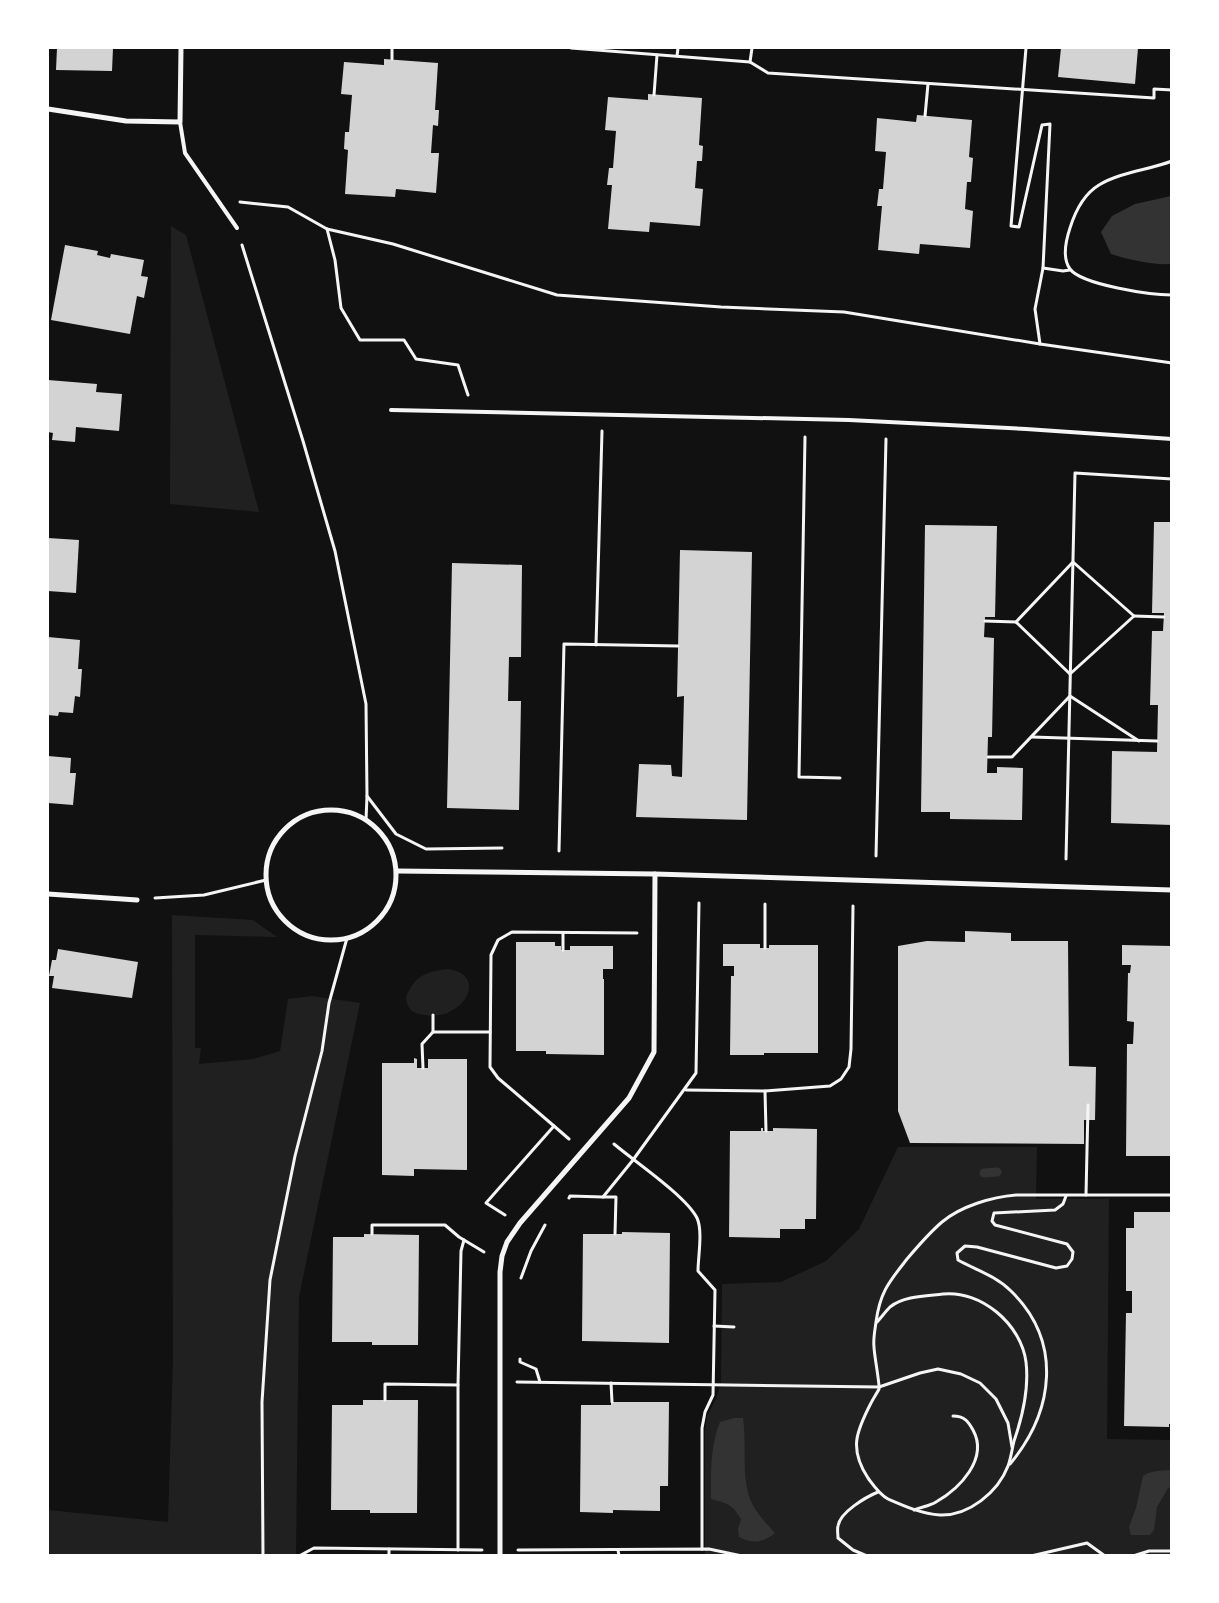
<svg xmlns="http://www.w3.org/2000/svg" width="1219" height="1603" viewBox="0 0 1219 1603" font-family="'Golos Text',sans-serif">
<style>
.green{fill:#202020}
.water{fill:#333}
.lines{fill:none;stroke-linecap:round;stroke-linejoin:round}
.stream{stroke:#333;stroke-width:9}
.building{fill:#d3d3d3}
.path{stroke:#f5f5f5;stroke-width:3}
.service{stroke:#f5f5f5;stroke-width:4}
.minor{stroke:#f5f5f5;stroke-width:5}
</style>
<rect width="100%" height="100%" fill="#111"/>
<g class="green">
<polygon points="171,226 186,235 259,512 170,504"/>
<polygon points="172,915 253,920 277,937 195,935 195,1048 201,1048 199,1064 253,1059 280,1051 288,999 312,996 360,1003 299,1297 296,1555 48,1556 48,1510 168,1522 173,1360"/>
<path d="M449,969C478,974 473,1000 451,1011C443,1016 433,1016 425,1015C417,1014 409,1012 407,1003C405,998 407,993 410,989C417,974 434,970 449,969Z"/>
<polygon points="898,1147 1037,1147 1036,1199 1109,1199 1107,1439 1171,1440 1171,1555 705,1556 705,1430 707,1416 716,1399 721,1382 722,1284 781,1282 826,1261 859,1229"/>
</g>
<g class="water">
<path d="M1171,196V264C1151,265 1130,260 1111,254L1101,232L1112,216L1135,204Z"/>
<path d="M734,1418H743C747,1445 741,1473 750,1499C755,1512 766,1523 775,1533C763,1543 752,1544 739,1537L738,1529L741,1519C732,1504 727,1503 711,1499C711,1472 710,1447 720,1422Z"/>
<polygon points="1171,1470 1171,1487 1168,1488 1157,1507 1154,1530 1150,1535 1131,1535 1129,1527 1136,1508 1143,1476 1148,1473 1157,1471"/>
</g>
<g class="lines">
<polyline class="stream" points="984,1173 997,1172"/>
</g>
<g class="building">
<polygon points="57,48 113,48 112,71 56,70"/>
<polygon points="1061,48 1138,48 1135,84 1058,77"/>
<polygon points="384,59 438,63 435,110 439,110 438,126 433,125 431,153 439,153 436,193 396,189 395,197 345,194 348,150 344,149 345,132 349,132 352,95 341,94 344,62 384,65"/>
<polygon points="648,94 702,98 699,145 703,146 702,161 697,161 695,188 703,189 700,226 650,222 649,232 608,229 612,185 607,185 609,168 613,168 616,131 605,130 608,97 648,100"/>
<polygon points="917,115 972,120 969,157 973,158 971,182 967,182 965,209 973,211 970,248 920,244 919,254 878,250 882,206 877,206 879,189 883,189 886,152 875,151 877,118 916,122"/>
<polygon points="65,245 98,251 97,255 110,258 111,254 144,260 141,276 148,277 144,298 137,296 130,334 51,320"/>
<polygon points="48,380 97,384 96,392 122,394 119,431 76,427 75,442 52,440 53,433 48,432"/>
<polygon points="1154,522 1172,522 1172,825 1111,823 1112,751 1157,752 1158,705 1150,705 1152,631 1163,631 1164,613 1152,613"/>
<polygon points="925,525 997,526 995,617 985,617 984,637 994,638 992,737 988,737 987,773 997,773 997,767 1023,768 1022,820 950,819 950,812 921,812"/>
<polygon points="48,538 79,540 76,593 48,591"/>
<polygon points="680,550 752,552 747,820 636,817 639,764 671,765 672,776 682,777 684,696 677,697"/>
<polygon points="452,563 522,565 521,657 509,657 508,701 521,701 519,810 447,808"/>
<polygon points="48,637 80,640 78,669 82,669 80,697 75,696 73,713 59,712 58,716 48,715"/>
<polygon points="48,756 71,758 70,773 76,773 73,805 48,803"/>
<polygon points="965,931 1011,933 1011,941 1068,941 1069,1066 1096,1067 1095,1120 1084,1120 1084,1144 910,1143 898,1111 898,946 927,941 965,942"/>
<polygon points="516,942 555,942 555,946 561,946 561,950 570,950 570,946 613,946 613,969 603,969 603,979 604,979 604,1055 546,1054 546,1051 516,1051"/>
<polygon points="723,944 760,944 760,948 769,948 769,945 818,945 818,1053 764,1053 764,1055 730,1055 731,976 734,976 734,966 723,966"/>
<polygon points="1122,945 1172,946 1172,1156 1126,1156 1127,1044 1133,1044 1134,1022 1127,1021 1128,973 1130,973 1131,965 1122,965"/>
<polygon points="58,949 138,962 132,998 52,988 54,976 49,976 52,960 56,960"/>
<polygon points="414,1058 417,1059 417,1068 428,1068 428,1059 467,1059 467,1170 414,1169 414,1176 382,1175 382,1063 414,1063"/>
<polygon points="761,1128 763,1128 763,1131 773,1131 773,1128 817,1129 816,1219 805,1219 805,1229 780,1229 780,1238 729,1237 730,1131 761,1131"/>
<polygon points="1134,1212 1172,1212 1172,1424 1169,1424 1169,1427 1124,1426 1126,1313 1132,1313 1132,1291 1126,1291 1126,1228 1134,1228"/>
<polygon points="622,1232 670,1233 669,1343 582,1341 583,1234 622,1234"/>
<polygon points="364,1234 419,1235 418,1345 372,1345 372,1342 332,1342 333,1237 364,1237"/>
<polygon points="363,1400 418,1400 417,1513 370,1513 370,1510 331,1510 332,1405 363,1405"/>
<polygon points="611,1402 669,1402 668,1486 660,1486 660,1511 613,1510 613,1513 580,1512 581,1405 611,1405"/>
</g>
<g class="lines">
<g class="path">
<polyline points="571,48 750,62 768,73 1154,98 1154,89 1172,90"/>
<polyline points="1026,48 1011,226 1019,227 1042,125 1050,124 1043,268 1063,271 1070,270"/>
<polyline points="677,56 678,48"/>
<polyline points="392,59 392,48"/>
<polyline points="750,62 752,48"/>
<polyline points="654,95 657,55"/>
<polyline points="925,116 928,84"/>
<path d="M1172,161C1149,170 1120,172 1099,185C1084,194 1075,212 1070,228C1066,240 1062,258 1070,269C1082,285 1151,295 1172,295"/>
<polyline points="240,202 288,207 327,229 393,244 557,295 721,307 844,312 1040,344 1172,363"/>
<polyline points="327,229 335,260 341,308 360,340 404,340 416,359 458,365 468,395"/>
<polyline points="242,245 303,441 335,551 366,704 367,796 396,834 426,849 502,848"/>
<polyline points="1040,344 1035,309 1043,268"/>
<polyline points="805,437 799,777 840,778"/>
<polygon points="1073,562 1134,616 1070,674 1016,622"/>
<polyline points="1134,616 1164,617"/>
<polyline points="985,621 1016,622"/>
<polyline points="596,645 602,431"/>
<polyline points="1032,737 1157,741"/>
<polyline points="988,757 1012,757 1070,696 1139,741"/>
<polyline points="366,820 367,796"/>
<polyline points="559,851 564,644 678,646"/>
<polyline points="876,856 886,439"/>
<polyline points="1066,859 1075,473 1172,479"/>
<polyline points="155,898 204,895 266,880"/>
<polyline points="563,933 563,950"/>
<polyline points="765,948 765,904"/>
<polyline points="433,1015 433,1032"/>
<polyline points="423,1068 422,1044 433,1032 490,1032"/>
<polyline points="686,1090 765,1091 766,1131"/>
<polyline points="765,1091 830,1086 841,1079 849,1067 851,1049 853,906"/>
<polyline points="554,1126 498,1078 490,1067 491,955 498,940 512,932 637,933"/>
<path d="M614,1144C634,1161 686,1196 697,1218C703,1231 698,1257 698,1271L715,1290L713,1395L705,1412L702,1428V1549"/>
<polyline points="1086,1195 1088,1105"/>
<polyline points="603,1197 616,1197 615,1234"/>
<polyline points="569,1198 570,1196 603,1197 633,1160 696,1073 699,903"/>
<polyline points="505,1215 486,1203 554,1126 569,1139"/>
<polyline points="372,1234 372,1225 445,1225 459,1237 484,1252"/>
<polyline points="521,1278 531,1251 545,1225"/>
<path d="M876,1323C881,1318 885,1312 890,1307C904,1296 926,1296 943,1294C981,1290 1021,1324 1026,1362C1029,1387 1022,1418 1014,1441C1012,1449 1011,1458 1008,1466C998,1492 969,1516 940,1515C922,1514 904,1506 888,1499C879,1494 874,1486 868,1478C849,1449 856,1432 871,1403C873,1399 877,1393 879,1389C880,1385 874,1354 874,1347C873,1339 875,1330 876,1322C880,1292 889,1282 907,1259C918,1246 929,1233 942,1222C961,1206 992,1197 1016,1195H1172"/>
<polyline points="714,1326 734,1327"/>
<polyline points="520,1359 520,1362 536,1369 540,1382"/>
<polyline points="517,1382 879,1387 920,1373 938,1369 961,1374 980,1383 996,1399 1008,1423 1012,1447"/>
<polyline points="611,1383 612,1402"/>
<polyline points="458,1385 458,1550"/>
<polyline points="385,1400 385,1384 458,1385 461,1251 464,1240"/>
<path d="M1010,1464C1054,1411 1063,1342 1011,1291C996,1276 976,1270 958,1260L957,1253L965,1246L977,1247L1056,1268L1067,1266L1072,1259L1073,1252L1067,1244L995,1225L992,1221L994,1213L1055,1210L1063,1204L1066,1196"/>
<path d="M914,1510C921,1507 930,1506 936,1502C959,1489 989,1459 973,1430C968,1421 964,1416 953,1416"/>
<polyline points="389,1549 389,1556"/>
<polyline points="518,1550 709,1549 742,1556"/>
<polyline points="618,1550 619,1556"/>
<polyline points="263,1556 262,1402 270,1280 295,1156 322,1051 329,1003 347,938"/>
<polyline points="299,1556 314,1548 482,1550"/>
<path d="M867,1556L853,1550L838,1538C838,1534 837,1529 838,1526C840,1512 866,1497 878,1492"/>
<polyline points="1031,1556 1087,1543 1105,1556"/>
<polyline points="1133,1556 1149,1551 1172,1551"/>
</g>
<g class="service">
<polyline points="180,122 185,153 237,228"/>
<polyline points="391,410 849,420 1026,429 1172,439"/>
</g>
<g class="minor">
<polyline points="48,109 126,121 180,122 181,48"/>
<circle cx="331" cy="875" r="65"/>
<polyline points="397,871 655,874 1172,890"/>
<polyline points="48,894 137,900"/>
<polyline points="500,1556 500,1272 502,1256 507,1242 520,1223 629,1098 654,1052 655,874"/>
</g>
</g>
<rect width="1219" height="1603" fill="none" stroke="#ffffff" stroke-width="98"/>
</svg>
